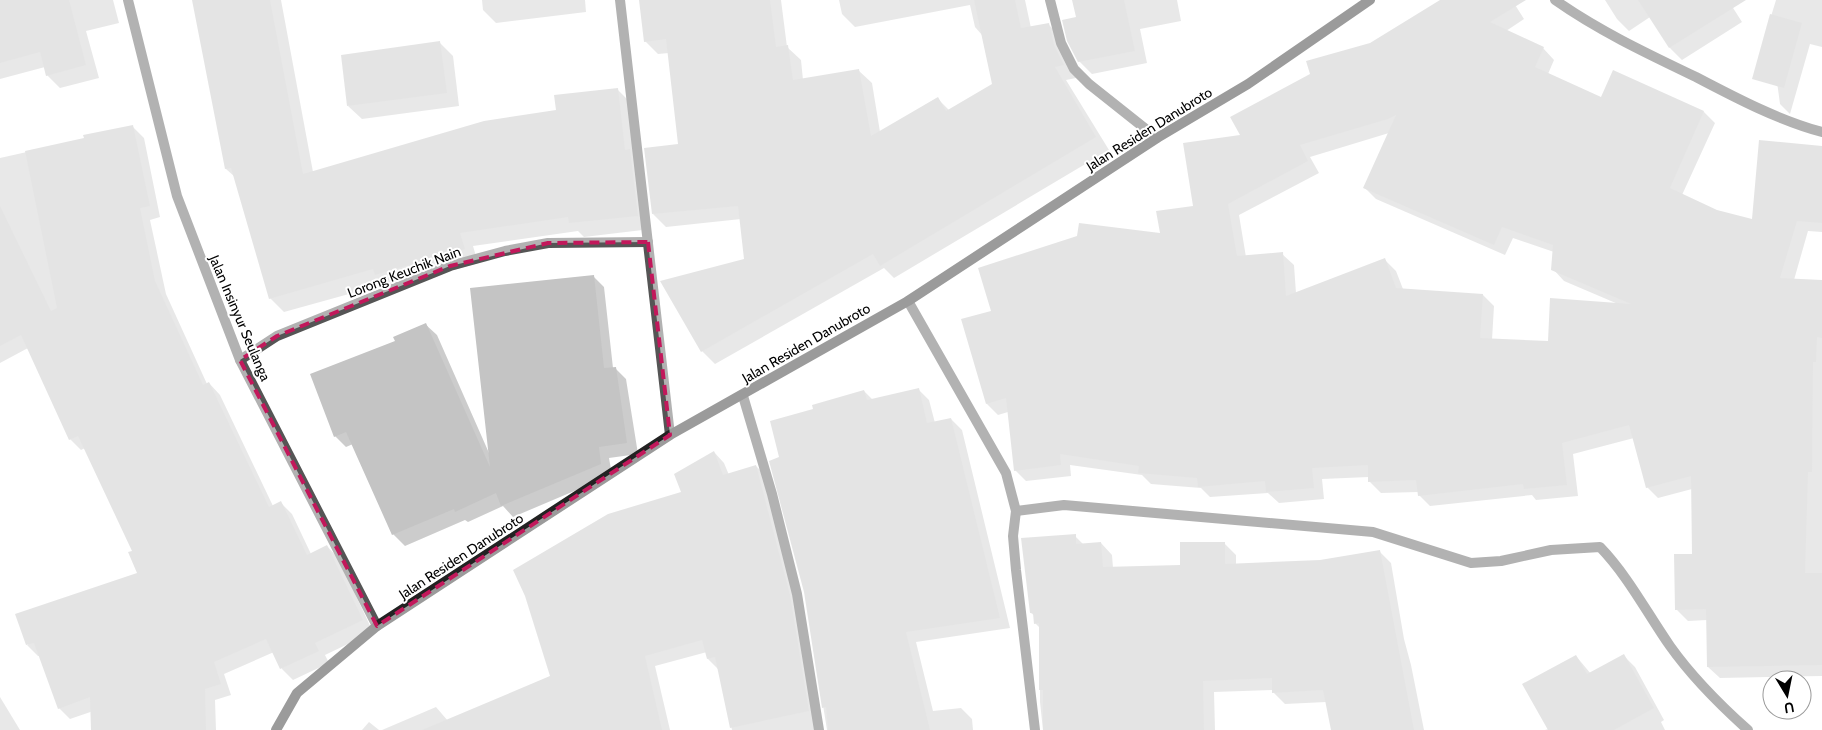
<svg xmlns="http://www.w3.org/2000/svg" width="1822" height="730" viewBox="0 0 1822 730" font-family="Cabin,sans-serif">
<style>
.shadow{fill:#0003;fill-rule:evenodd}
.building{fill:#c4c4c4;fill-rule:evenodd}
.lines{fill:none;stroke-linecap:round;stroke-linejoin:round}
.street{stroke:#555;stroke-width:10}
.secondary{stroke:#222;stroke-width:10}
.marked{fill:none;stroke:#c2185b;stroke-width:4;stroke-dasharray:10 6;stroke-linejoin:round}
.labels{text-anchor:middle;stroke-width:4;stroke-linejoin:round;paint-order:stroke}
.street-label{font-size:14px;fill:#000;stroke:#fff}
</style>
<rect width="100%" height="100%" fill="#fff"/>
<g class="shadow">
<polygon points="0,0 113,0 119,23 86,31 99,78 60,88 47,75 45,67 0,79"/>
<polygon points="193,0 281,0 313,172 557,111 617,89 631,103 651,229 584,237 578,231 473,246 478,263 390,288 385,284 284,312 270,298 235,177 226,169"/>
<polygon points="482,0 585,0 586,12 496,23 483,10"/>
<polygon points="640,0 781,0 787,47 801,60 803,80 858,70 872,83 880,132 937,98 950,111 993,85 982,35 975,27 970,5 855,27 842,14 839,0 1025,0 1031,28 1048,24 1061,37 1076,78 1066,80 1109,150 894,278 884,268 715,364 702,351 745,260 741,219 666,227 653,214 680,145 669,53 658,54 645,41"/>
<polygon points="1074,0 1177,0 1181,21 1140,29 1147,63 1092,74 1079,61 1077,18"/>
<path d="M1443,0H1512L1524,19L1506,31L1543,48L1554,60L1548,74L1602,98L1614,72L1704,112L1715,123L1682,195L1717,211L1753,221L1822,147V232L1808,231L1794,280L1822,281V676L1720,678L1708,667L1707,620L1688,621L1677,610L1694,555L1692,489L1658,498L1647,487L1634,438L1573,454L1578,496L1536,500L1532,495L1430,506L1419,495L1418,492L1381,493L1370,482L1369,477L1322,479L1324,499L1279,503L1268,493L1210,497L1201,488L1151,484L1142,475L1070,465L1071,476L1026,481L1015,470L1008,412L998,415L987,404L993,311L1161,235L1194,207L1242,136L1371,44ZM1389,133L1365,188L1376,199L1505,255L1513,238L1554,252L1553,269L1564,281L1618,304L1549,342L1492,340L1494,306L1483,295L1403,289L1396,271L1385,260L1296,293L1294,265L1282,254L1246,257L1239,215L1319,173L1310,157Z"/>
<polygon points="1605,0 1728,0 1742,22 1682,60 1670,48 1650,17 1629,31 1617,19"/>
<polygon points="1776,0 1822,0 1822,47 1810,44 1790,114 1780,104 1769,23"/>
<polygon points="440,43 453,56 459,106 362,119 348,106"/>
<polygon points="132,126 144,138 160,217 150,220 166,294 207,384 209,383 220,395 273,506 281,503 292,514 311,554 327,546 338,558 373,632 325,655 329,663 293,680 282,669 274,652 224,674 231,695 215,700 216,730 106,730 105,707 70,719 59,708 40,656 38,656 27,645 139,574 134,552 85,448 81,450 70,439 28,348 0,363 0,158 85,139"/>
<polygon points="593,276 604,287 613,368 615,368 626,379 638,454 609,458 612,475 513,517 503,506 468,522 465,520 405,546 393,534 353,444 346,447 335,436 397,342 425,324 437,335 489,453"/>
<polygon points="918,389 929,400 935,423 951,419 962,430 1010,628 916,642 933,711 961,708 972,719 973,730 827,730 805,593 781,458 815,410 864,391 873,400"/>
<polygon points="714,452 724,463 729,475 756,466 767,477 801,607 821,730 732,730 719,670 708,659 707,652 655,666 670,730 382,730 436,707 448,721 551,676 682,493"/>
<polygon points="1075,536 1084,545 1101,543 1112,555 1113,568 1182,566 1224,543 1236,555 1236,565 1320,561 1379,551 1391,563 1404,639 1411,665 1424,730 1332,730 1326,702 1285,704 1273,692 1273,690 1214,692 1215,730 1043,730 1040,702 1040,628 1035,623 1035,616 1031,613"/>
<polygon points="1623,655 1635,667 1664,720 1661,722 1665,730 1545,730 1549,729 1576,656 1591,674"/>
<polygon points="0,697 20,730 0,730"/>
<polygon points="369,722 379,730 362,730"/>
</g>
<g class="building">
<polygon points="0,0 69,0 86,65 46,76 40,52 0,63"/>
<polygon points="192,0 270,0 303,174 484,121 556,110 554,95 618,88 625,150 630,149 638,216 569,223 568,217 460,233 465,249 375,275 373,269 269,299 231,168 225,169"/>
<polygon points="639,0 770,0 776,47 788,45 793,80 859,69 871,136 938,97 946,111 992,84 974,0 1015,0 1021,28 1049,23 1054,45 1064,65 1055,67 1096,137 880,266 873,254 701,352 660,281 744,259 738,206 652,214 644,148 678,144 666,39 644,42"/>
<polygon points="1072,0 1124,0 1135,51 1078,62 1067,41 1062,20 1076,17"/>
<path d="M1440,0H1526L1490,22L1544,47L1535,67L1601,97L1613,70L1704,111L1670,188L1717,210L1752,219L1759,140L1822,146V223L1797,221L1780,278L1822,280V338L1817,337L1816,362H1813L1812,472H1808L1805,573H1822V665L1707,667L1706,609L1675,610L1674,554H1692L1691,476L1646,488L1629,425L1562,443L1567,485L1524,489L1523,484L1418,496L1416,480L1368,482V465L1312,468L1314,488L1266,492L1265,481L1198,487L1197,478L1138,473L1139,466L1060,454L1061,465L1014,471L1006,398L986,404L961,319L991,311L978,268L1077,236L1079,223L1160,233L1156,211L1193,206L1183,143L1240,135L1230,117L1310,74L1306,61L1370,43ZM1396,115L1363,188L1494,245L1502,227L1553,245L1551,270L1631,304L1550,298L1548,341L1480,338L1483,294L1396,288L1385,258L1286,296L1283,252L1237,256L1228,204L1308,161L1300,145L1388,119Z"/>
<polygon points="1638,0 1746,0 1669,48"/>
<polygon points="1770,14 1802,23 1784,88 1752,79"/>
<polygon points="440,41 447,93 347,106 341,55"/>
<polygon points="133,125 150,206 140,208 155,281 203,385 209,382 269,507 281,501 307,555 327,545 363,620 315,643 319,651 280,669 266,639 214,662 221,684 205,689 206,730 91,730 90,697 58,709 34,643 26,645 15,614 137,573 128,552 132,551 78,436 69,440 21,335 0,346 0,206 51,311 57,308 25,151 84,138 83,135"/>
<polygon points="594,275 604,368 616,367 627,443 599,447 601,464 501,506 496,493 455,512 454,509 392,535 346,432 334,437 310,374 395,341 393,337 426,323 490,467 470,288"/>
<polygon points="919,388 927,423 951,418 1000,618 906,632 930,730 828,730 826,707 822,708 804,592 769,461 779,457 770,421 813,409 812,405 864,390 867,400"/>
<polygon points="714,451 723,475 756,465 790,595 809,711 730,728 715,657 707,659 702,640 645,656 662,730 422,730 550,676 525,596 513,570 608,514 681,492 674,474"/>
<polygon points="1076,534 1076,544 1101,542 1103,567 1180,565 1180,542 1225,542 1225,564 1320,560 1380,550 1414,730 1331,730 1323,690 1272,693 1272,678 1203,681 1204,730 1043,730 1043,690 1039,690 1039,623 1034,624 1033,613 1030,613 1021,538"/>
<polygon points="1624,654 1654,708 1614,730 1548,730 1522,684 1576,655 1587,674"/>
</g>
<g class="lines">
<g class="street">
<polyline points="128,0 177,196 240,360 377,626"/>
<polyline points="620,0 670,435"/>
<polyline points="1050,0 1061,43 1074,69 1089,84 1157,138"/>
<path d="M1555,0C1599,31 1648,54 1696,77C1736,98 1778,120 1822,132"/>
<polyline points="908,301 1006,473 1016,511 1013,536 1016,570 1035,730"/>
<polyline points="240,360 277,336 450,266 505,251 548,243 648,242"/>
<polyline points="743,396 772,494 797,594 819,730"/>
<path d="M1016,511L1064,505L1373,532L1471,563L1501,561L1551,550L1600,547C1628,576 1647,613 1670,646C1692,677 1720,705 1748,730"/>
</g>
<polyline class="secondary" points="276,730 297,693 377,626 670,435 908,301 1157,138 1248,84 1370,0"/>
</g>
<path d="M0 0H1822V730H0ZM648,242L670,435L377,626L240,360L277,336L450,266L548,243Z" fill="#fff" fill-opacity=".55" fill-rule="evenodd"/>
<path class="marked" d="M648,242L670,435L377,626L240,360L277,336L450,266L548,243Z"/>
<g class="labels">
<g class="street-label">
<text transform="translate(1149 129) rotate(-32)" y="5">Jalan Residen Danubroto</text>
<text transform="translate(404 272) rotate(-21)" y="5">Lorong Keuchik Nain</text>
<text transform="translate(240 318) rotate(67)" y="5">Jalan Insinyur Seulanga</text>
<text transform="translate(806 343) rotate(-30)" y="5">Jalan Residen Danubroto</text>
<text transform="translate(461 556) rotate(-33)" y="5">Jalan Residen Danubroto</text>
</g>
</g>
<g transform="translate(1787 695) rotate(170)"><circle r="24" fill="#ffffff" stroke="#999999"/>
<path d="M0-4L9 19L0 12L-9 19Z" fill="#000000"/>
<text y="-8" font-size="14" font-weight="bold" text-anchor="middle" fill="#000000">U</text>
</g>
</svg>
